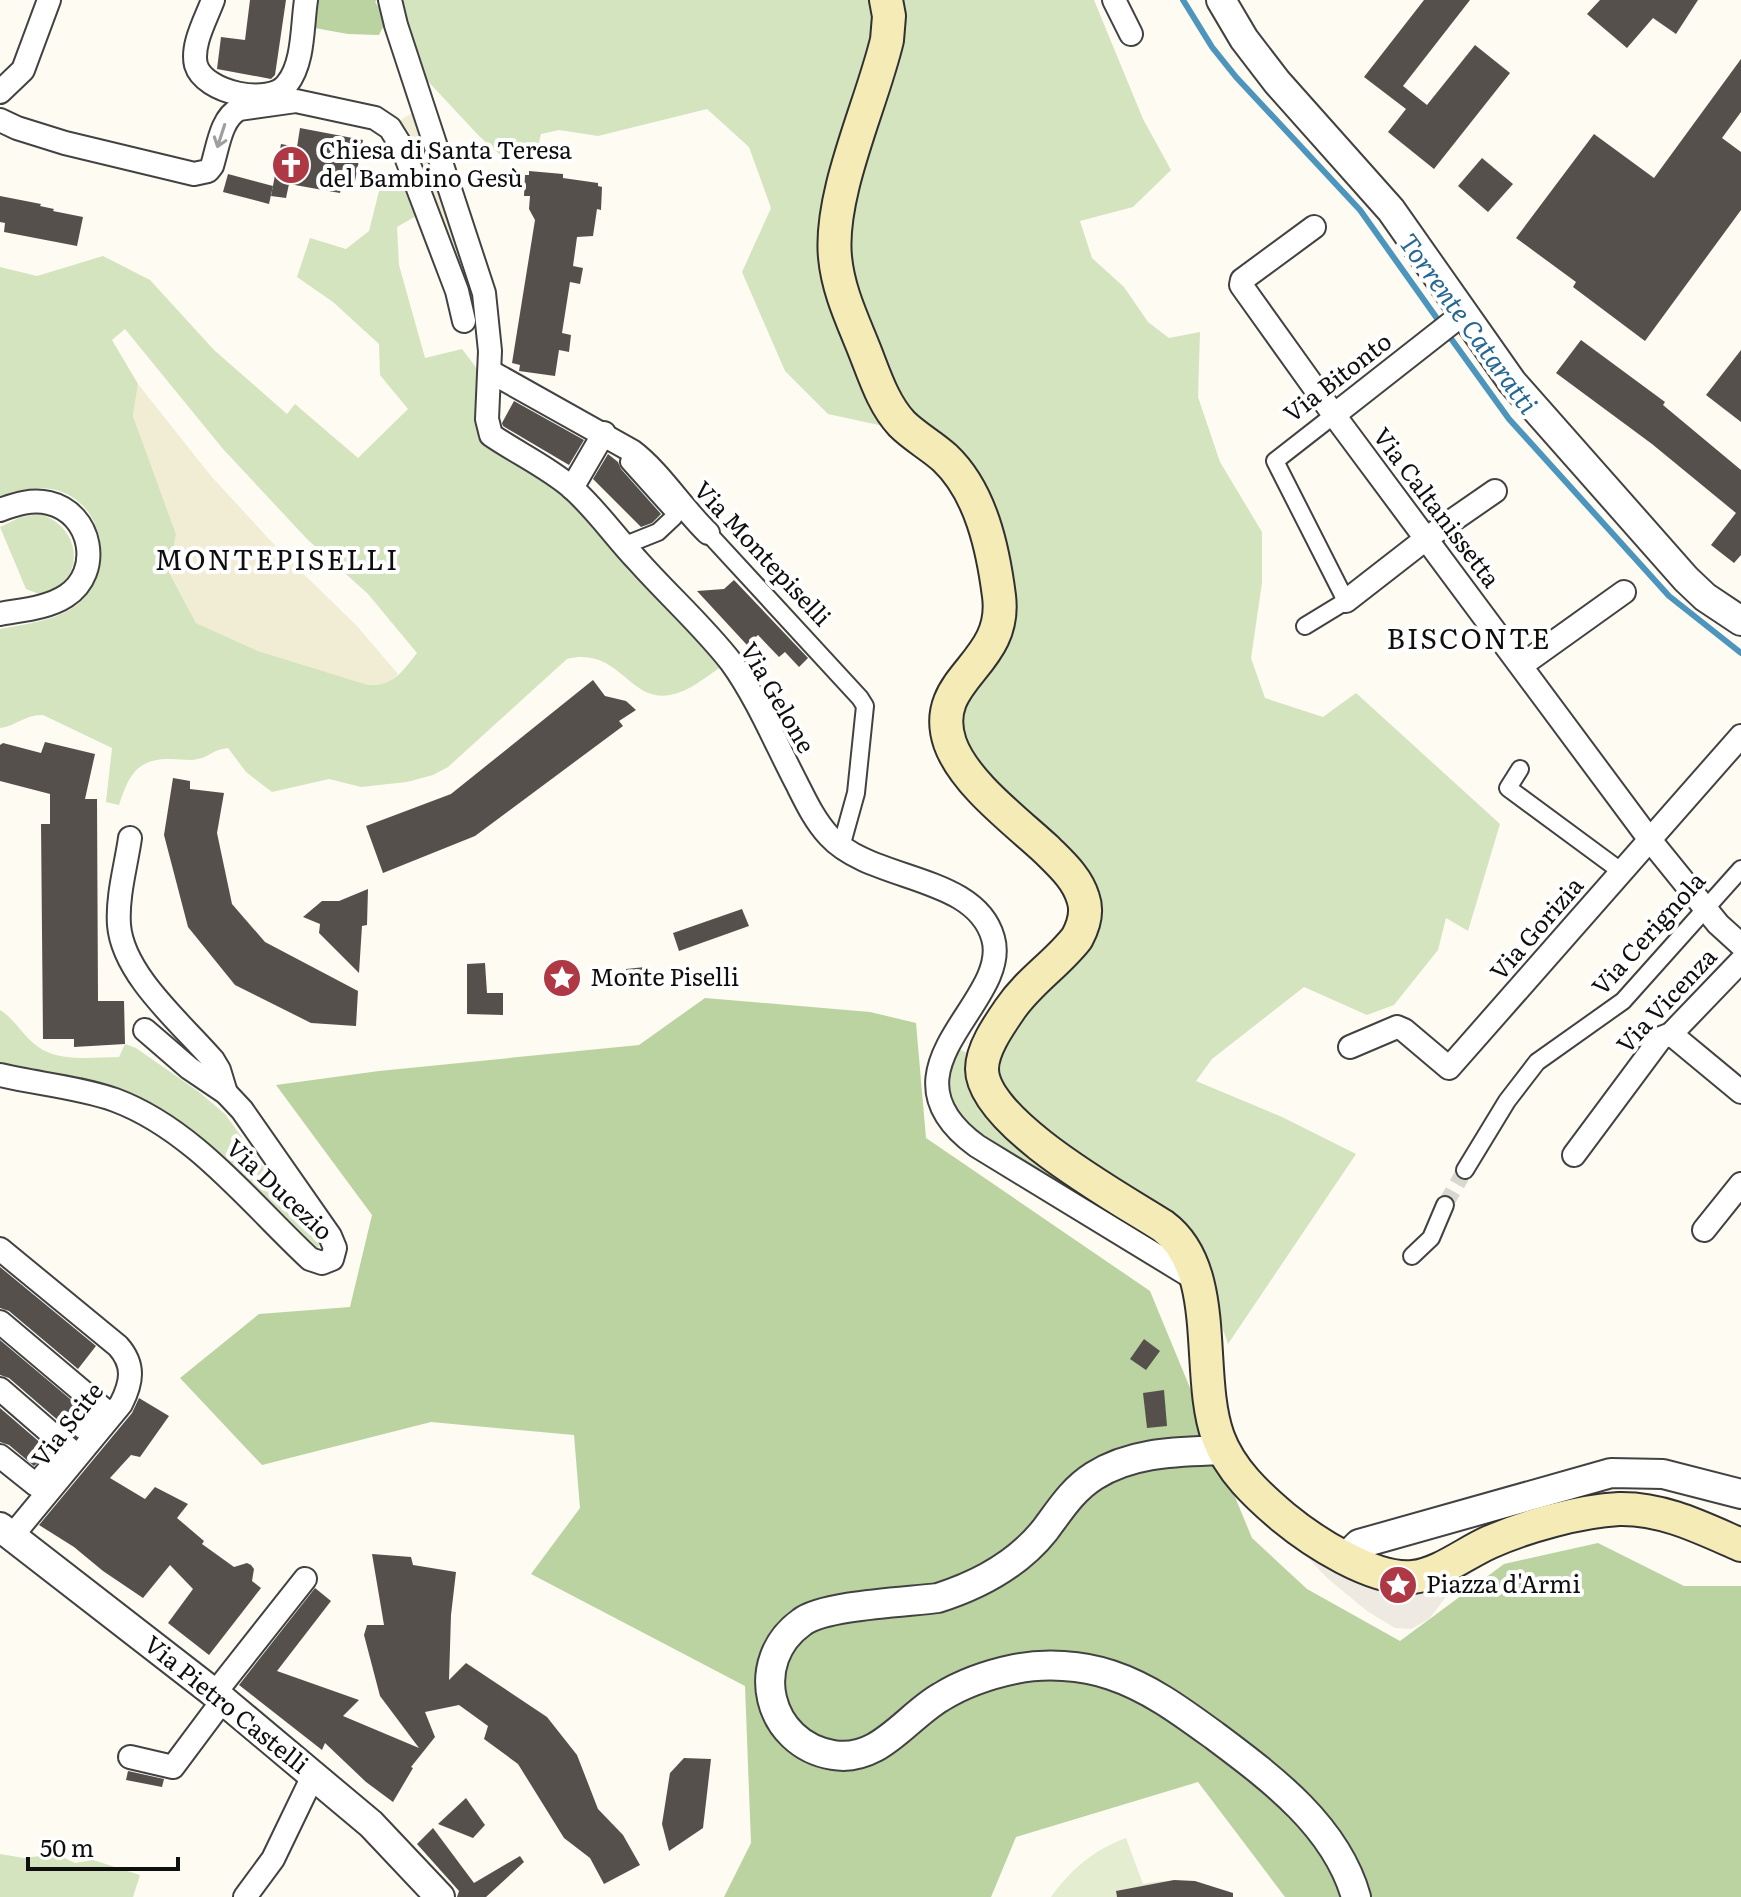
<svg xmlns="http://www.w3.org/2000/svg" width="1741" height="1897" viewBox="0 0 1741 1897" font-family="Literata,serif">
<style>
.farmland{fill:#f1edd5}
.green{fill:#d4e4bf;fill-rule:evenodd}
.forest{fill:#bad3a1}
.pitch{fill:#e4edd0}
.plaza{fill:#eeeae1}
.lines{fill:none;stroke-linecap:round;stroke-linejoin:round}
.stream{stroke:#4d95bd;stroke-width:6}
.building{fill:#56504d}
.pedestrian-tunnel{stroke:#d9d8d0;stroke-width:16;stroke-dasharray:16 8;stroke-linecap:butt}
.pedestrian-casing{stroke:#424242;stroke-width:20}
.minor-casing{stroke:#424242;stroke-width:26}
.tertiary-casing{stroke:#424242;stroke-width:32}
.secondary-casing{stroke:#313131;stroke-width:36}
.pedestrian{stroke:#fff;stroke-width:16}
.minor{stroke:#fff;stroke-width:22}
.tertiary{stroke:#fff;stroke-width:28}
.secondary{stroke:#f5ebb6;stroke-width:32}
.oneway{stroke:#9f9f9f}
.labels{text-anchor:middle;stroke-width:8;stroke-linejoin:round;paint-order:stroke}
.poi-label{font-size:24px;fill:#0f0f0f;stroke:#fff;text-anchor:start}
.street-label{font-size:24px;fill:#0f0f0f;stroke:#fff}
.water-label{font-size:26px;font-style:italic;fill:#276892;stroke:#fff}
.quarter-label{font-size:28px;letter-spacing:2px;fill:#0f0f0f;stroke:#fff}
</style>
<rect width="100%" height="100%" fill="#fdfbf2"/>
<g class="farmland">
<polygon points="414,112 474,291 471,315 397,122"/>
<polygon points="138,384 211,476 282,553 357,626 398,674 389,683 383,686 365,684 258,651 196,623 169,571 176,534 133,416"/>
</g>
<g class="green">
<polygon points="399,0 1094,0 1143,119 1171,170 1133,207 1080,221 1092,258 1124,287 1148,322 1169,338 1200,332 1198,397 1220,462 1262,532 1262,583 1251,658 1265,698 1323,717 1356,693 1500,824 1468,931 1446,918 1438,950 1394,1005 1367,1015 1304,987 1212,1059 1196,1081 1282,1117 1356,1154 1228,1344 1201,1266 1063,1152 992,1081 1001,1042 1099,927 973,766 959,722 1001,547 902,430 828,414 785,371 742,272 771,208 749,147 707,109 598,136 559,130 541,134 534,163 505,159 480,137 423,76"/>
<path d="M408,178L423,212L397,227L399,265L425,358L462,349C467,356 478,368 480,376C485,398 466,417 482,440L564,495L721,667C705,677 689,692 670,695C629,703 619,646 567,659L448,767L433,775L407,782L361,787L329,779L272,792L246,772L228,748C212,750 209,757 198,759C190,761 180,759 172,759C137,758 129,775 119,805L106,802L112,748L43,715C26,714 16,726 0,728V629C25,624 56,621 77,605C110,579 109,520 72,497C50,483 22,488 0,498V267L37,276L103,256L150,280L214,350L287,414L295,404L358,458L408,409L380,375L379,344L333,302L297,277L310,238L346,249L369,231L382,179ZM125,329L223,449L307,539L368,594L417,653C402,672 391,689 365,684L258,651L196,623L169,572L176,534L133,416L138,384L112,340Z"/>
<path d="M39,514C83,526 88,584 39,594L26,589L0,527L21,517Z"/>
<path d="M0,1010C15,1019 23,1036 37,1046C59,1063 93,1057 119,1057L125,1044L136,1048L199,1092L225,1114L319,1244L318,1249C299,1246 227,1163 208,1144C198,1134 186,1126 174,1118C122,1084 60,1075 0,1063Z"/>
<path d="M957,1048L973,1056L971,1069L1179,1259L982,1138C945,1104 941,1096 957,1048Z"/>
<polygon points="0,1854 24,1858 56,1854 75,1863 93,1860 140,1875 133,1897 0,1897"/>
</g>
<g class="forest">
<polygon points="313,0 377,0 375,2 387,19 379,35 348,34 309,27"/>
<polygon points="705,998 870,1012 916,1023 926,1138 1150,1291 1252,1538 1307,1589 1400,1641 1504,1564 1598,1543 1684,1586 1741,1586 1741,1897 1285,1897 1198,1782 1016,1837 991,1897 724,1897 751,1843 745,1686 531,1574 580,1508 574,1435 431,1422 262,1465 180,1378 259,1314 350,1307 372,1215 276,1085 379,1071 639,1045"/>
</g>
<path class="pitch" d="M1126,1838L1143,1884C1180,1876 1199,1883 1233,1897H1051C1071,1869 1094,1850 1126,1838Z"/>
<polygon class="plaza" points="1291,1540 1376,1572 1456,1559 1470,1576 1449,1593 1429,1619 1411,1629 1395,1628 1367,1611 1326,1577"/>
<g class="lines">
<g class="stream">
<polyline points="1183,0 1212,47 1236,77 1360,210 1441,324"/>
<polyline points="1447,333 1509,419 1669,596 1741,653"/>
</g>
</g>
<g class="building">
<polygon points="250,0 286,0 275,75 271,79 217,69 221,37 245,40"/>
<polygon points="1424,0 1470,0 1403,86 1427,105 1475,45 1510,73 1434,169 1388,132 1406,109 1364,77"/>
<polygon points="1600,0 1698,0 1676,34 1653,18 1627,48 1587,14"/>
<polygon points="1741,59 1741,112 1722,138 1741,152 1741,210 1645,341 1573,287 1576,282 1516,238 1594,134 1654,178"/>
<polygon points="300,128 363,140 353,191 341,188 340,193 289,184 286,198 271,196 281,144 297,147"/>
<polygon points="1482,158 1513,184 1488,212 1458,186"/>
<polygon points="529,171 563,174 563,178 598,183 598,186 602,187 601,210 597,209 593,236 577,237 573,266 583,268 580,284 570,282 562,333 571,335 569,352 559,350 555,376 519,371 520,365 512,363 535,220 529,209 530,196 524,196 525,175 529,175"/>
<polygon points="228,174 273,186 269,204 223,192"/>
<polygon points="0,196 41,204 40,206 54,209 53,211 83,217 77,246 4,232 5,223 0,222"/>
<polygon points="1581,340 1665,402 1663,405 1741,470 1741,555 1734,563 1711,545 1736,513 1652,444 1556,373"/>
<polygon points="1741,350 1741,422 1706,395"/>
<polygon points="514,401 584,440 569,465 503,426 502,423"/>
<polygon points="608,454 618,462 621,469 661,514 652,523 641,527 593,479"/>
<polygon points="734,580 808,658 799,667 785,652 779,657 758,635 747,645 697,591 724,589"/>
<polygon points="593,680 605,696 626,701 636,710 619,721 623,726 475,836 383,873 366,826 451,794"/>
<polygon points="45,742 95,754 85,799 97,799 98,1001 124,1001 125,1044 74,1047 74,1039 43,1039 41,824 50,824 50,794 0,781 0,745 3,743 41,753"/>
<polygon points="173,778 190,781 190,789 224,793 217,833 232,904 265,942 358,991 356,1026 311,1023 235,985 188,927 164,835"/>
<polygon points="368,889 367,925 362,926 359,973 319,933 320,924 303,917 322,901 339,901"/>
<polygon points="742,909 749,926 679,951 673,933"/>
<polygon points="485,963 487,993 503,993 503,1015 467,1014 467,964"/>
<polygon points="645,967 647,987 628,989 626,969"/>
<polygon points="0,1267 96,1346 78,1369 9,1311 0,1308"/>
<polygon points="1144,1339 1160,1351 1146,1370 1130,1359"/>
<polygon points="0,1340 82,1409 68,1429 9,1378 0,1375"/>
<polygon points="1164,1390 1167,1426 1147,1428 1143,1393"/>
<polygon points="139,1398 169,1416 140,1457 131,1455 110,1478 145,1499 155,1487 188,1504 177,1518 204,1541 202,1544 234,1567 247,1563 251,1565 254,1569 252,1581 261,1588 209,1655 168,1623 193,1589 170,1565 143,1598 103,1571 74,1547 39,1525 132,1413"/>
<polygon points="0,1408 50,1451 34,1466 9,1445 0,1442"/>
<polygon points="372,1554 411,1557 413,1565 456,1572 451,1615 449,1680 466,1663 547,1717 577,1755 598,1809 623,1835 640,1865 604,1884 590,1858 564,1838 518,1764 484,1739 488,1726 459,1705 425,1712 435,1737 411,1767 413,1768 393,1802 366,1782 325,1743 322,1750 239,1685 315,1588 331,1601 277,1671 359,1700 343,1716 419,1748 380,1696 364,1635 367,1625 384,1625"/>
<polygon points="684,1758 711,1759 703,1828 669,1851 662,1824 670,1773"/>
<polygon points="128,1771 164,1779 162,1787 126,1780"/>
<polygon points="466,1798 485,1825 473,1838 438,1824"/>
<polygon points="433,1828 474,1883 520,1856 524,1862 486,1897 457,1897 459,1891 417,1844"/>
<polygon points="1174,1880 1195,1881 1233,1893 1233,1897 1117,1897 1116,1891"/>
</g>
<g class="lines">
<polyline class="pedestrian-tunnel" points="1445,1205 1465,1170"/>
<defs>
<g id="pedestrian">
<polyline points="708,533 860,698 865,706 856,793 841,847"/>
<polyline points="623,546 658,532 674,517 674,512 629,462 632,451"/>
<polyline points="1305,626 1346,601 1275,461 1334,415"/>
<polyline points="1520,769 1508,788 1622,872"/>
<polyline points="1465,1170 1507,1101 1537,1062 1623,1001 1741,869"/>
<polyline points="1412,1256 1431,1238 1445,1205"/>
</g>
<g id="minor">
<path d="M213,0C206,19 191,45 196,65C204,93 270,107 287,84C304,63 302,26 306,0"/>
<path d="M390,0L396,25L484,293L490,351L487,419L491,435C517,453 548,467 572,488C596,509 615,537 637,560C667,594 703,626 731,662C756,696 777,746 797,784C806,802 815,821 829,836C871,882 975,874 993,938C1012,1003 871,1069 977,1146L1195,1279"/>
<polyline points="1114,0 1131,34"/>
<polyline points="0,92 23,70 49,0"/>
<path d="M0,120L17,128L65,143L194,174L208,171L212,166C218,147 221,118 239,109L296,101L375,118L390,128L403,149L457,291L464,321"/>
<polyline points="1314,227 1242,280 1241,285 1334,415 1650,840 1718,924 1741,945"/>
<path d="M491,372L632,451C660,472 682,508 708,533"/>
<polyline points="1334,415 1464,313"/>
<polyline points="572,488 604,433"/>
<path d="M0,510C16,504 32,499 49,503C92,513 103,572 66,596C48,608 21,610 0,614"/>
<polyline points="1346,601 1427,538 1495,491"/>
<polyline points="1522,665 1624,592"/>
<path d="M130,838C126,866 117,896 119,925C123,975 182,1024 213,1060L219,1070L226,1093"/>
<polyline points="1671,1034 1741,1092"/>
<polyline points="1350,1047 1397,1027 1404,1030 1449,1068 1741,736"/>
<path d="M0,1075C38,1084 78,1087 115,1100C193,1129 250,1203 310,1259L322,1263L332,1259L335,1248L330,1236L242,1110L226,1093L189,1068L145,1030"/>
<polyline points="1574,1155 1661,1038 1671,1034 1741,961"/>
<polyline points="1704,1230 1741,1184"/>
<path d="M0,1249L118,1346C135,1365 132,1382 121,1404L12,1536"/>
<polyline points="0,1322 102,1408 84,1428"/>
<polyline points="0,1389 68,1448"/>
<polyline points="0,1456 36,1485 54,1464"/>
<polyline points="215,1693 305,1579"/>
<polyline points="130,1757 173,1767 223,1700"/>
<polyline points="245,1897 273,1859 313,1776"/>
</g>
<g id="tertiary">
<polyline points="1221,0 1244,39 1277,82 1391,210 1512,382 1686,579 1705,597 1741,621"/>
<path d="M1224,1450C1179,1452 1133,1451 1094,1476C1072,1490 1060,1510 1045,1530C1018,1564 979,1585 938,1598C907,1602 824,1605 802,1622C747,1661 767,1744 833,1755C879,1763 906,1717 941,1697C962,1684 991,1674 1015,1669C1045,1663 1082,1665 1111,1675C1150,1688 1182,1712 1215,1736C1271,1778 1336,1826 1356,1897"/>
<polyline points="0,1527 223,1700 371,1824 440,1897"/>
<polyline points="1346,1557 1359,1544 1611,1473 1663,1474 1741,1494"/>
</g>
<path id="secondary" d="M886,0L889,16L887,40C872,104 829,193 835,257C838,290 852,319 864,349C874,374 883,404 902,424C915,437 932,446 945,458C981,492 993,549 999,596C1008,666 928,678 950,743C964,783 1017,822 1047,850C1061,864 1077,878 1083,898C1088,912 1084,925 1077,938C1057,964 1029,981 1010,1009C999,1025 982,1049 982,1069C982,1123 1121,1199 1163,1226C1222,1270 1195,1374 1218,1437C1230,1470 1257,1495 1283,1517C1312,1541 1373,1581 1413,1577C1440,1574 1465,1553 1490,1542C1526,1526 1580,1511 1619,1509C1663,1508 1702,1528 1741,1545"/>
</defs>
<use href="#pedestrian" class="pedestrian-casing"/>
<use href="#minor" class="minor-casing"/>
<use href="#tertiary" class="tertiary-casing"/>
<use href="#secondary" class="secondary-casing"/>
<use href="#pedestrian" class="pedestrian"/>
<use href="#minor" class="minor"/>
<use href="#tertiary" class="tertiary"/>
<use href="#secondary" class="secondary"/>
</g>
<defs><path id="oneway-shaft" d="M-6 0H5M1.5-3L5.5 0L1.5 3" fill="none" stroke-width="1.6" stroke-linecap="round" stroke-linejoin="round" transform="scale(2)"/></defs>
<use class="oneway" href="#oneway-shaft" transform="translate(221 136) rotate(108)"/>
<defs>
<symbol id="church-disc" viewBox="-11 -11 22 22"><circle r="9.5" fill="#ae3843" stroke="#fff"/><path d="M-1.2-6h2.4v3.5h3.3v2.4h-3.3V6h-2.4V-.1h-3.3v-2.4h3.3Z" fill="#fff"/></symbol>
<symbol id="sight-disc" viewBox="-11 -11 22 22"><circle r="9.5" fill="#ae3843" stroke="#fff"/><path d="M0-6L1.8-2.2L6-1.7L2.9 1.2L3.7 5.4L0 3.3L-3.7 5.4L-2.9 1.2L-6-1.7L-1.8-2.2Z" fill="#fff"/></symbol>
</defs>
<g fill-rule="evenodd">
<use href="#church-disc" x="269" y="143" width="44" height="44"/>
<use href="#sight-disc" x="540" y="956" width="44" height="44"/>
<use href="#sight-disc" x="1376" y="1563" width="44" height="44"/>
</g>
<g class="labels">
<g class="poi-label">
<text x="319" y="159">Chiesa di Santa Teresa<tspan x="319" dy="28">del Bambino Gesù</tspan></text>
<text x="590" y="986">Monte Piselli</text>
<text x="1426" y="1593">Piazza d'Armi</text>
</g>
<g class="street-label">
<text transform="translate(1338 378) rotate(-38)" y="8">Via Bitonto</text>
<text transform="translate(1436 508) rotate(53)" y="8">Via Caltanissetta</text>
<text transform="translate(762 554) rotate(47)" y="8">Via Montepiselli</text>
<text transform="translate(777 698) rotate(60)" y="8">Via Gelone</text>
<text transform="translate(1537 929) rotate(-49)" y="8">Via Gorizia</text>
<text transform="translate(1649 934) rotate(-48)" y="8">Via Cerignola</text>
<text transform="translate(1667 1001) rotate(-47)" y="8">Via Vicenza</text>
<text transform="translate(279 1190) rotate(43)" y="8">Via Ducezio</text>
<text transform="translate(68 1425) rotate(-52)" y="8">Via Scite</text>
<text transform="translate(226 1705) rotate(39)" y="8">Via Pietro Castelli</text>
</g>
<g class="water-label">
<text transform="translate(1468 324) rotate(54)" y="9">Torrente Cataratti</text>
</g>
<g class="quarter-label">
<text x="277" y="570">MONTEPISELLI</text>
<text x="1469" y="649">BISCONTE</text>
</g>
</g>
<path d="M28 1857v12h150v-12" fill="none" stroke="#0f0f0f" stroke-width="4"/>
<text x="40" y="1857" font-size="24" fill="#0f0f0f" stroke="#ffffff" stroke-width="6" paint-order="stroke">50 m</text>
</svg>
